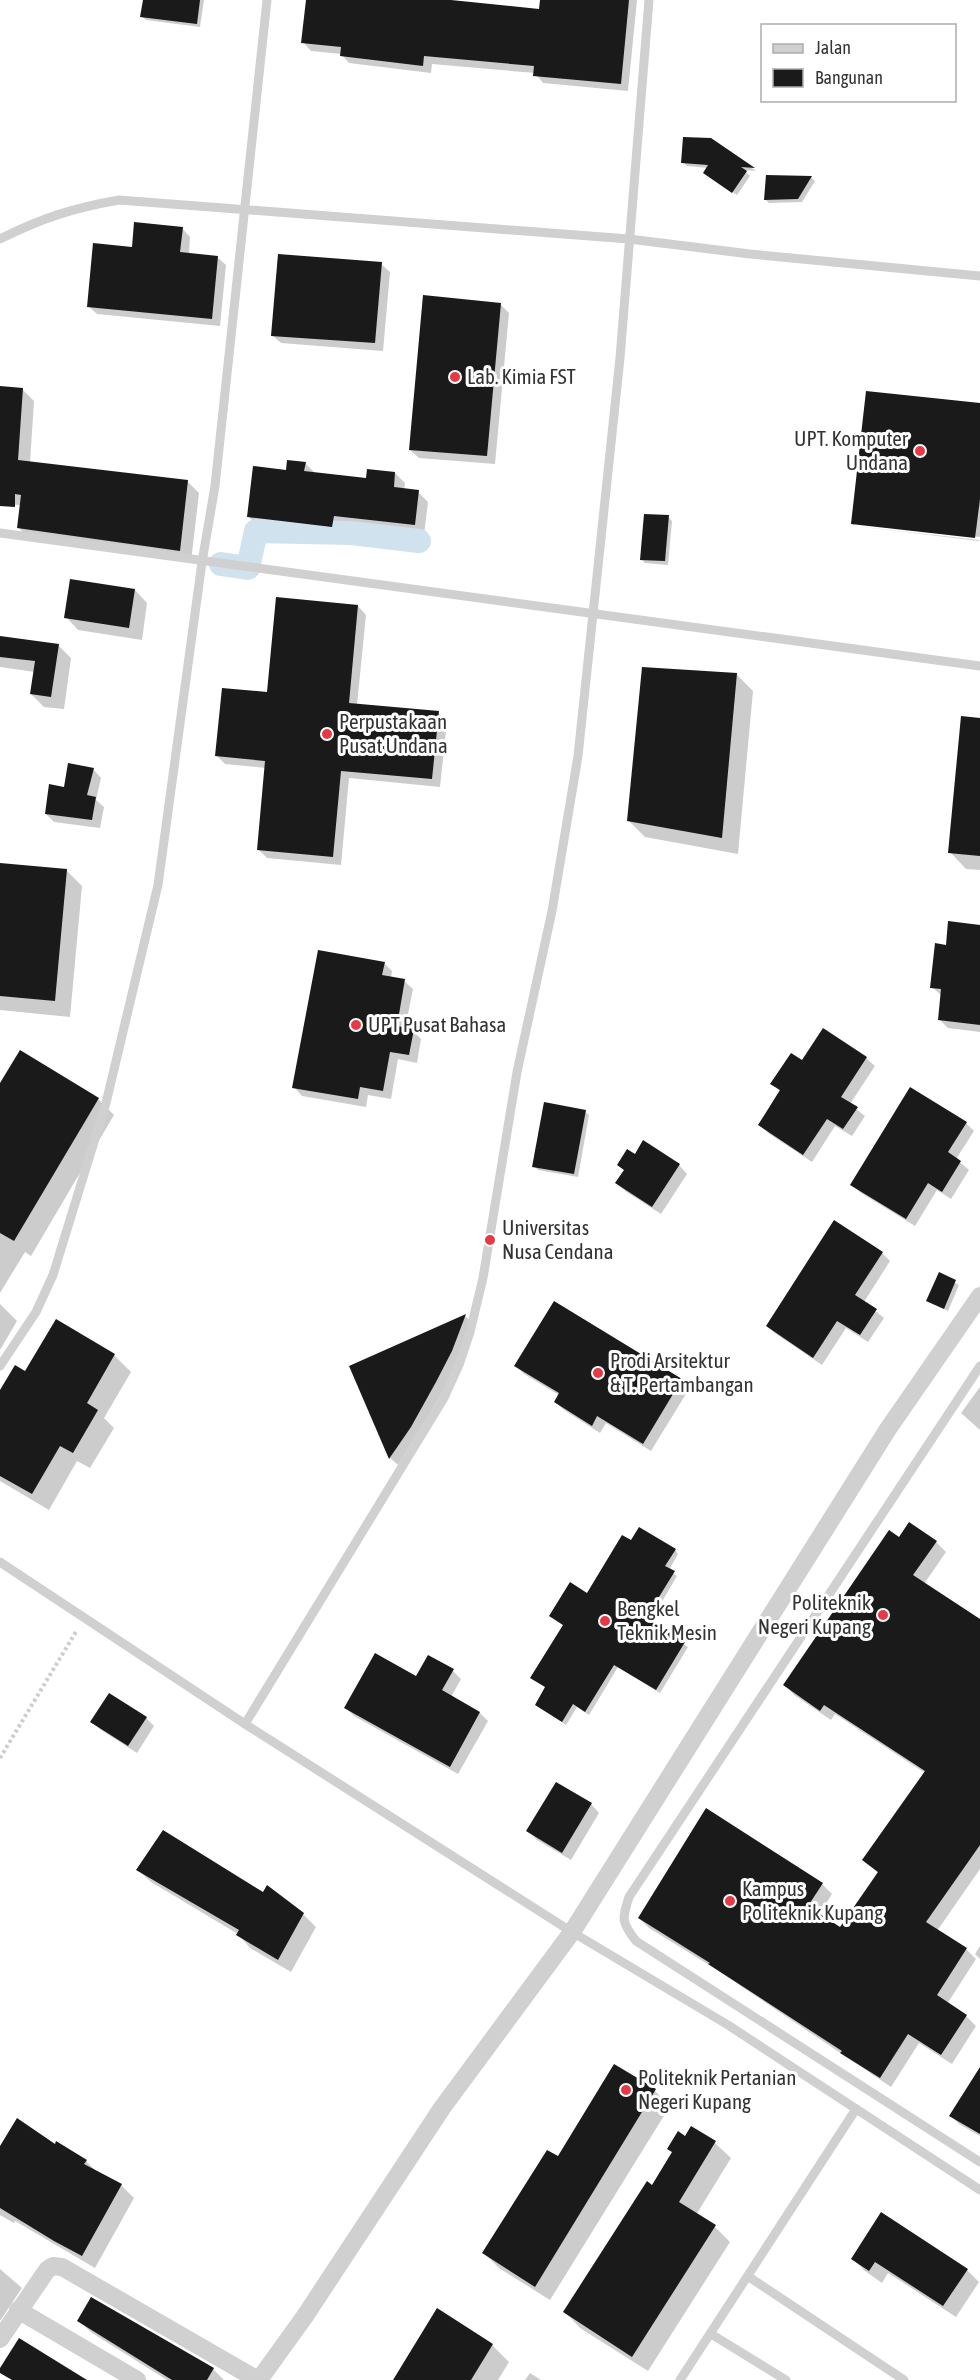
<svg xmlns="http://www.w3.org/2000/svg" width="980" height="2380" viewBox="0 0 980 2380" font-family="'Asap Condensed',sans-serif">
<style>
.shadow{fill:#0003}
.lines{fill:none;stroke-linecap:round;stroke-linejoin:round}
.canal{stroke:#cfe2ee;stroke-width:24}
.building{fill:#1a1a1a}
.path{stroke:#cdcdcd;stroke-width:4;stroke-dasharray:3 3;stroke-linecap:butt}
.service{stroke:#d0d0d0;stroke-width:9}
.minor{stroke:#d0d0d0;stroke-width:18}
.poi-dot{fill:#e63946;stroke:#fff;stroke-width:2}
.labels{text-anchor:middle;stroke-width:6;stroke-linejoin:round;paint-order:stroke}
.poi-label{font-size:21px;fill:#333;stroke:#fff;text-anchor:start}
</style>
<rect width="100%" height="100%" fill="#fff"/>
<g class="shadow">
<polygon points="144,0 204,0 200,27 146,20 142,17"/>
<polygon points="307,0 440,0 540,11 542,0 637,0 628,91 543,83 535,73 432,64 431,73 349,63 341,54 311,51 303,42"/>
<polygon points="710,140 756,171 744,170 750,176 737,195 709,176 708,168 687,166 683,162"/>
<polygon points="767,177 811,177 815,181 802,202 769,203 765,199"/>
<polygon points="182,228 190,237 189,254 217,257 226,265 220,326 97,314 88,306 133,248"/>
<polygon points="381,264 390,272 383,351 281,343 272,335"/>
<polygon points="501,305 509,313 495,464 419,458 410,450"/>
<polygon points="0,388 22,389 34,401 30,463 187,481 199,493 191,562 30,540 19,528 21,505 0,504"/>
<polygon points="980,405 980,537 854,523 854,526 852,523"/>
<polygon points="305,463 316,474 368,480 395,473 405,483 404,490 418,492 428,502 424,535 343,525 342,536 259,527 249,517"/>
<polygon points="668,517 672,521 668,565 645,563 641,559"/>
<polygon points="855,526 979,540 979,541"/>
<polygon points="135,590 147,603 142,640 78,630 66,617"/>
<polygon points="358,606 366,615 357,705 438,713 447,721 440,787 349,778 341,865 267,858 259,850 266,768 225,764 217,756 268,694"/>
<polygon points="0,637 58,645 71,658 64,709 44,707 31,694 35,672 0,667"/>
<polygon points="736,674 753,691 738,854 645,837 629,821"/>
<polygon points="980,719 980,870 966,869 950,852"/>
<polygon points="93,769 101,778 96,800 104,807 100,828 54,822 46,814 65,789"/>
<polygon points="0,864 66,870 82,886 70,1017 0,1010"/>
<polygon points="980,926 980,1032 948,1028 939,1019 942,996 932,987 947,946"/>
<polygon points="384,963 392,971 391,978 404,981 413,989 405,1029 413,1031 421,1039 417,1063 398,1059 391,1099 368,1095 366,1107 302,1096 294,1087"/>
<polygon points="866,1058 875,1066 850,1104 865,1116 852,1136 835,1126 812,1162 768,1133 760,1124 781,1092 772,1084 803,1062"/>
<polygon points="0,1086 98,1099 114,1115 31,1256 25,1252 0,1293"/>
<polygon points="585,1112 589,1115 578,1177 538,1170 534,1166"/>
<polygon points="966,1123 974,1131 956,1159 969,1170 951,1199 937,1190 915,1226 861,1193 852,1185"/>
<polygon points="635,1156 679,1165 687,1174 661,1214 625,1191 617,1183 625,1171 619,1165"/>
<polygon points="882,1253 890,1261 864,1302 884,1318 868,1342 846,1328 822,1365 776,1334 767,1326"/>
<polygon points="939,1274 959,1285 948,1311 928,1301"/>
<polygon points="555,1303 681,1381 689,1389 651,1451 606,1423 600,1433 564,1410 555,1402 559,1395 524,1374 516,1366"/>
<polygon points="0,1304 17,1321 0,1350"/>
<polygon points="465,1316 473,1323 444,1390 398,1465 390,1458"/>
<polygon points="56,1321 114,1355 131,1372 104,1418 114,1428 90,1468 77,1461 49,1510 0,1481 0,1393 26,1373"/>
<polygon points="980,1387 980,1430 961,1413"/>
<polygon points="900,1539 936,1542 946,1552 924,1584 980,1621 980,1869 937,1931 966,1949 976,1959 947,2004 966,2016 976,2026 952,2064 919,2043 891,2087 714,1968 649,1928 639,1918 822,1884 832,1894 819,1915 840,1929 878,1873 864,1860 925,1773 835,1714 831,1720 794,1695 785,1685"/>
<polygon points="631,1542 675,1550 678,1554 669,1570 677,1576 650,1622 688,1647 660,1693 618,1667 589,1715 577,1707 566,1725 537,1705 547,1688 564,1626 551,1616 587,1595"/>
<polygon points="453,1671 461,1679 451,1697 480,1713 488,1721 458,1774 354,1716 346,1708 417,1678"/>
<polygon points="146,1718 154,1726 137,1753 101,1730 92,1722"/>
<polygon points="591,1804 599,1813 571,1860 537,1840 528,1831"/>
<polygon points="138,1870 263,1894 303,1914 316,1927 291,1972 250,1948 238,1934 151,1882"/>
<polygon points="980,1946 980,1959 975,1954"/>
<polygon points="615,2066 655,2091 670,2106 550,2300 499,2268 484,2253 558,2158"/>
<polygon points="980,2070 980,2136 959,2124 951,2116"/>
<polygon points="691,2128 715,2143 731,2158 696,2215 715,2227 730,2242 648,2371 580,2328 565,2312 653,2187 673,2153 669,2149 686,2138"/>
<polygon points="55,2146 86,2161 98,2173 121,2185 134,2198 95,2268 15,2221 14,2223 0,2215 0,2149"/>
<polygon points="853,2259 967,2270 979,2282 956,2317 888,2273 882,2283 865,2271"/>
<polygon points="0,2269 22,2288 0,2321"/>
<polygon points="79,2321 213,2369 224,2380 167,2380 92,2333"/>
<polygon points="492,2345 509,2362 498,2380 395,2380"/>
<polygon points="530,2373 541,2380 525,2380"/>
</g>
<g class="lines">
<polyline class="canal" points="221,564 248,568 256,531 351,533 419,541"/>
</g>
<g class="building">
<polygon points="143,0 200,0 197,24 140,17"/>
<polygon points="306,0 451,0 539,9 540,0 629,0 621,84 533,76 534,66 424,56 423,66 340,56 341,47 301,43"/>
<polygon points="683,137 711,138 755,168 741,167 747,171 732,193 703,173 708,165 681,163"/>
<polygon points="766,175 812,176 798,199 764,200"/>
<polygon points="134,222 183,227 180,252 218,256 212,319 87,307 93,243 132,247"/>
<polygon points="278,254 382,262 375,343 271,336"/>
<polygon points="423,295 501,303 487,456 409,450"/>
<polygon points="0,386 23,388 18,460 188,480 180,551 17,528 21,495 15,494 15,507 0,506"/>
<polygon points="866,391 980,403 980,499 975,538 851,524"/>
<polygon points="287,460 306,462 304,471 366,478 367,469 395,472 394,487 419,490 415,525 334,516 332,527 247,517 253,466 286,470"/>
<polygon points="644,514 669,515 665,561 640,560"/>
<polygon points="70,579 135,589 129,628 64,618"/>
<polygon points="276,597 358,605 349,703 439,711 432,779 341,771 333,857 257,850 265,761 215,756 222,688 267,692"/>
<polygon points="0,636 59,644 51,697 30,694 35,661 0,657"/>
<polygon points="642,667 737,673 722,838 627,821"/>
<polygon points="961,716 980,718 980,856 948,853"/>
<polygon points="68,763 94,768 87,795 96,797 92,820 45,814 49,784 64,787"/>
<polygon points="0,863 67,869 55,1001 0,996"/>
<polygon points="948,921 980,925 980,1025 938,1020 941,989 930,988 935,943 946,945"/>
<polygon points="318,950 385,962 382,975 405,979 397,1026 414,1029 409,1055 390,1052 383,1091 360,1087 358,1099 292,1088"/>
<polygon points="823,1028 867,1057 841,1097 858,1107 843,1129 827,1119 803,1155 758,1125 780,1090 770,1084 791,1053 802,1060"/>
<polygon points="20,1050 99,1098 14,1241 0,1233 0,1083"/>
<polygon points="910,1087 967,1122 948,1152 961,1161 942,1192 928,1183 906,1219 850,1185"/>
<polygon points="544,1102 586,1110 574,1174 532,1167"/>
<polygon points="643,1140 680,1164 652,1207 615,1183 624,1170 617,1165 627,1149 635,1154"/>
<polygon points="834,1220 883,1252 855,1295 877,1309 860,1335 837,1321 813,1358 766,1326"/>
<polygon points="939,1272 956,1280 944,1309 926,1301"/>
<polygon points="554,1301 682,1379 643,1444 597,1416 592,1426 554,1402 559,1393 514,1366"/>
<polygon points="466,1314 452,1351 436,1382 411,1427 389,1459 349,1366"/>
<polygon points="56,1319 115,1354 87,1403 98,1410 73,1453 60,1446 32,1494 0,1476 0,1390 15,1365 25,1371"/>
<polygon points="909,1522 937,1541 913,1575 980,1619 980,1845 926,1922 967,1948 937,1995 967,2015 941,2055 908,2034 880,2078 840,2053 842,2051 708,1964 710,1963 638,1918 706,1808 823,1883 808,1906 840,1927 878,1872 862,1860 925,1771 824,1705 820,1711 783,1685 889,1530 899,1537"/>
<polygon points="639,1527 676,1549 665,1566 675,1571 646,1618 685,1642 656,1690 614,1665 585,1712 573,1704 562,1722 535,1705 545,1687 530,1678 563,1625 549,1616 570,1582 587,1593 622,1535 631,1540"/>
<polygon points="375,1653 416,1676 428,1655 454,1669 442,1690 480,1712 450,1767 344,1708"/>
<polygon points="109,1693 147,1717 128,1746 90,1722"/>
<polygon points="556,1782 592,1803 562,1853 526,1831"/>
<polygon points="163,1830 263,1892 267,1885 304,1913 278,1960 236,1935 239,1930 136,1870"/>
<polygon points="614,2064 656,2089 535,2287 482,2253 547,2150 558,2156"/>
<polygon points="980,2067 980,2134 949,2116"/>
<polygon points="17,2118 55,2144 56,2141 87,2160 84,2164 122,2184 82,2256 54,2241 0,2208 0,2146"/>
<polygon points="691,2126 716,2141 679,2202 716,2225 632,2357 563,2312 647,2181 652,2185 672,2152 667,2149 678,2131 685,2136"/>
<polygon points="881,2212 968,2269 943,2306 875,2262 869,2271 851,2259"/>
<polygon points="91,2297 214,2368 207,2380 172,2380 77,2321"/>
<polygon points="437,2308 493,2344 471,2380 393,2380"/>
<polygon points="19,2338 87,2380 12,2380 0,2373 0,2368"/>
</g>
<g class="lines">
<polyline class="path" points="0,1758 77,1630"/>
<g class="service">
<path d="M0,239C42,218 73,208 119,200L629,239L750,254L980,276"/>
<polyline points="0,533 980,666"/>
<polyline points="0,1366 36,1312 53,1275 106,1103 158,885 202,562 215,486 267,0"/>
<path d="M980,1366L629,1897C622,1919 621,1922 636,1941L980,2162"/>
<polyline points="0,1562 245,1724 572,1932 728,2025 980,2190"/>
<polyline points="245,1724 444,1398 459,1365 470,1332 483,1278 517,1072 552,911 578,756 620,358 649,0"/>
<polyline points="749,2277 904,2380"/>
<polyline points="711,2334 786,2380"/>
<polyline points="680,2380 856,2109"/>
</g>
<g class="minor">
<polyline points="18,2310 137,2380"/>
<polyline points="0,2339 47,2270 53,2266 62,2267 258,2380"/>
<polyline points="259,2380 305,2316 442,2108 572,1932 888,1429 980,1296"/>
</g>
</g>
<g class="poi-dot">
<circle cx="455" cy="377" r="6"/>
<circle cx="920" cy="451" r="6"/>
<circle cx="327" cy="734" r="6"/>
<circle cx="356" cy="1025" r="6"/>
<circle cx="490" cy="1240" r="6"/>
<circle cx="598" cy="1373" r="6"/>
<circle cx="883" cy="1615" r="6"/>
<circle cx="605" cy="1621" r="6"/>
<circle cx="730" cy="1901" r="6"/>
<circle cx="626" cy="2090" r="6"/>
</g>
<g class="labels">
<g class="poi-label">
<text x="467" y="384">Lab. Kimia FST</text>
<text x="908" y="446" text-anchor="end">UPT. Komputer<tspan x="908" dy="24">Undana</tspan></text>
<text x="339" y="729">Perpustakaan<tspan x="339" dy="24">Pusat Undana</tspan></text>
<text x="368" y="1032">UPT Pusat Bahasa</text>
<text x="502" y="1235">Universitas<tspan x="502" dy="24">Nusa Cendana</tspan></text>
<text x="610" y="1368">Prodi Arsitektur<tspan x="610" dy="24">&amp; T. Pertambangan</tspan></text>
<text x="871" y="1610" text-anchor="end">Politeknik<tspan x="871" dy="24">Negeri Kupang</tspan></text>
<text x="617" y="1616">Bengkel<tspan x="617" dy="24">Teknik Mesin</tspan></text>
<text x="742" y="1896">Kampus<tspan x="742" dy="24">Politeknik Kupang</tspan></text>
<text x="638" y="2085">Politeknik Pertanian<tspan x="638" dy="24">Negeri Kupang</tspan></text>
</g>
</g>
<rect x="761" y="24" width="195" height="78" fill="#ffffff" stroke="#adadad" stroke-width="1.5"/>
<rect x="773" y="44" width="30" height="9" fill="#d0d0d0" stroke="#adadad" stroke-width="1.5"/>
<text x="815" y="54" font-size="18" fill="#333333">Jalan</text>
<rect x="773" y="69" width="30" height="18" fill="#1a1a1a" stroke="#adadad" stroke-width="1.5"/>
<text x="815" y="84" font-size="18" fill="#333333">Bangunan</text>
</svg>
